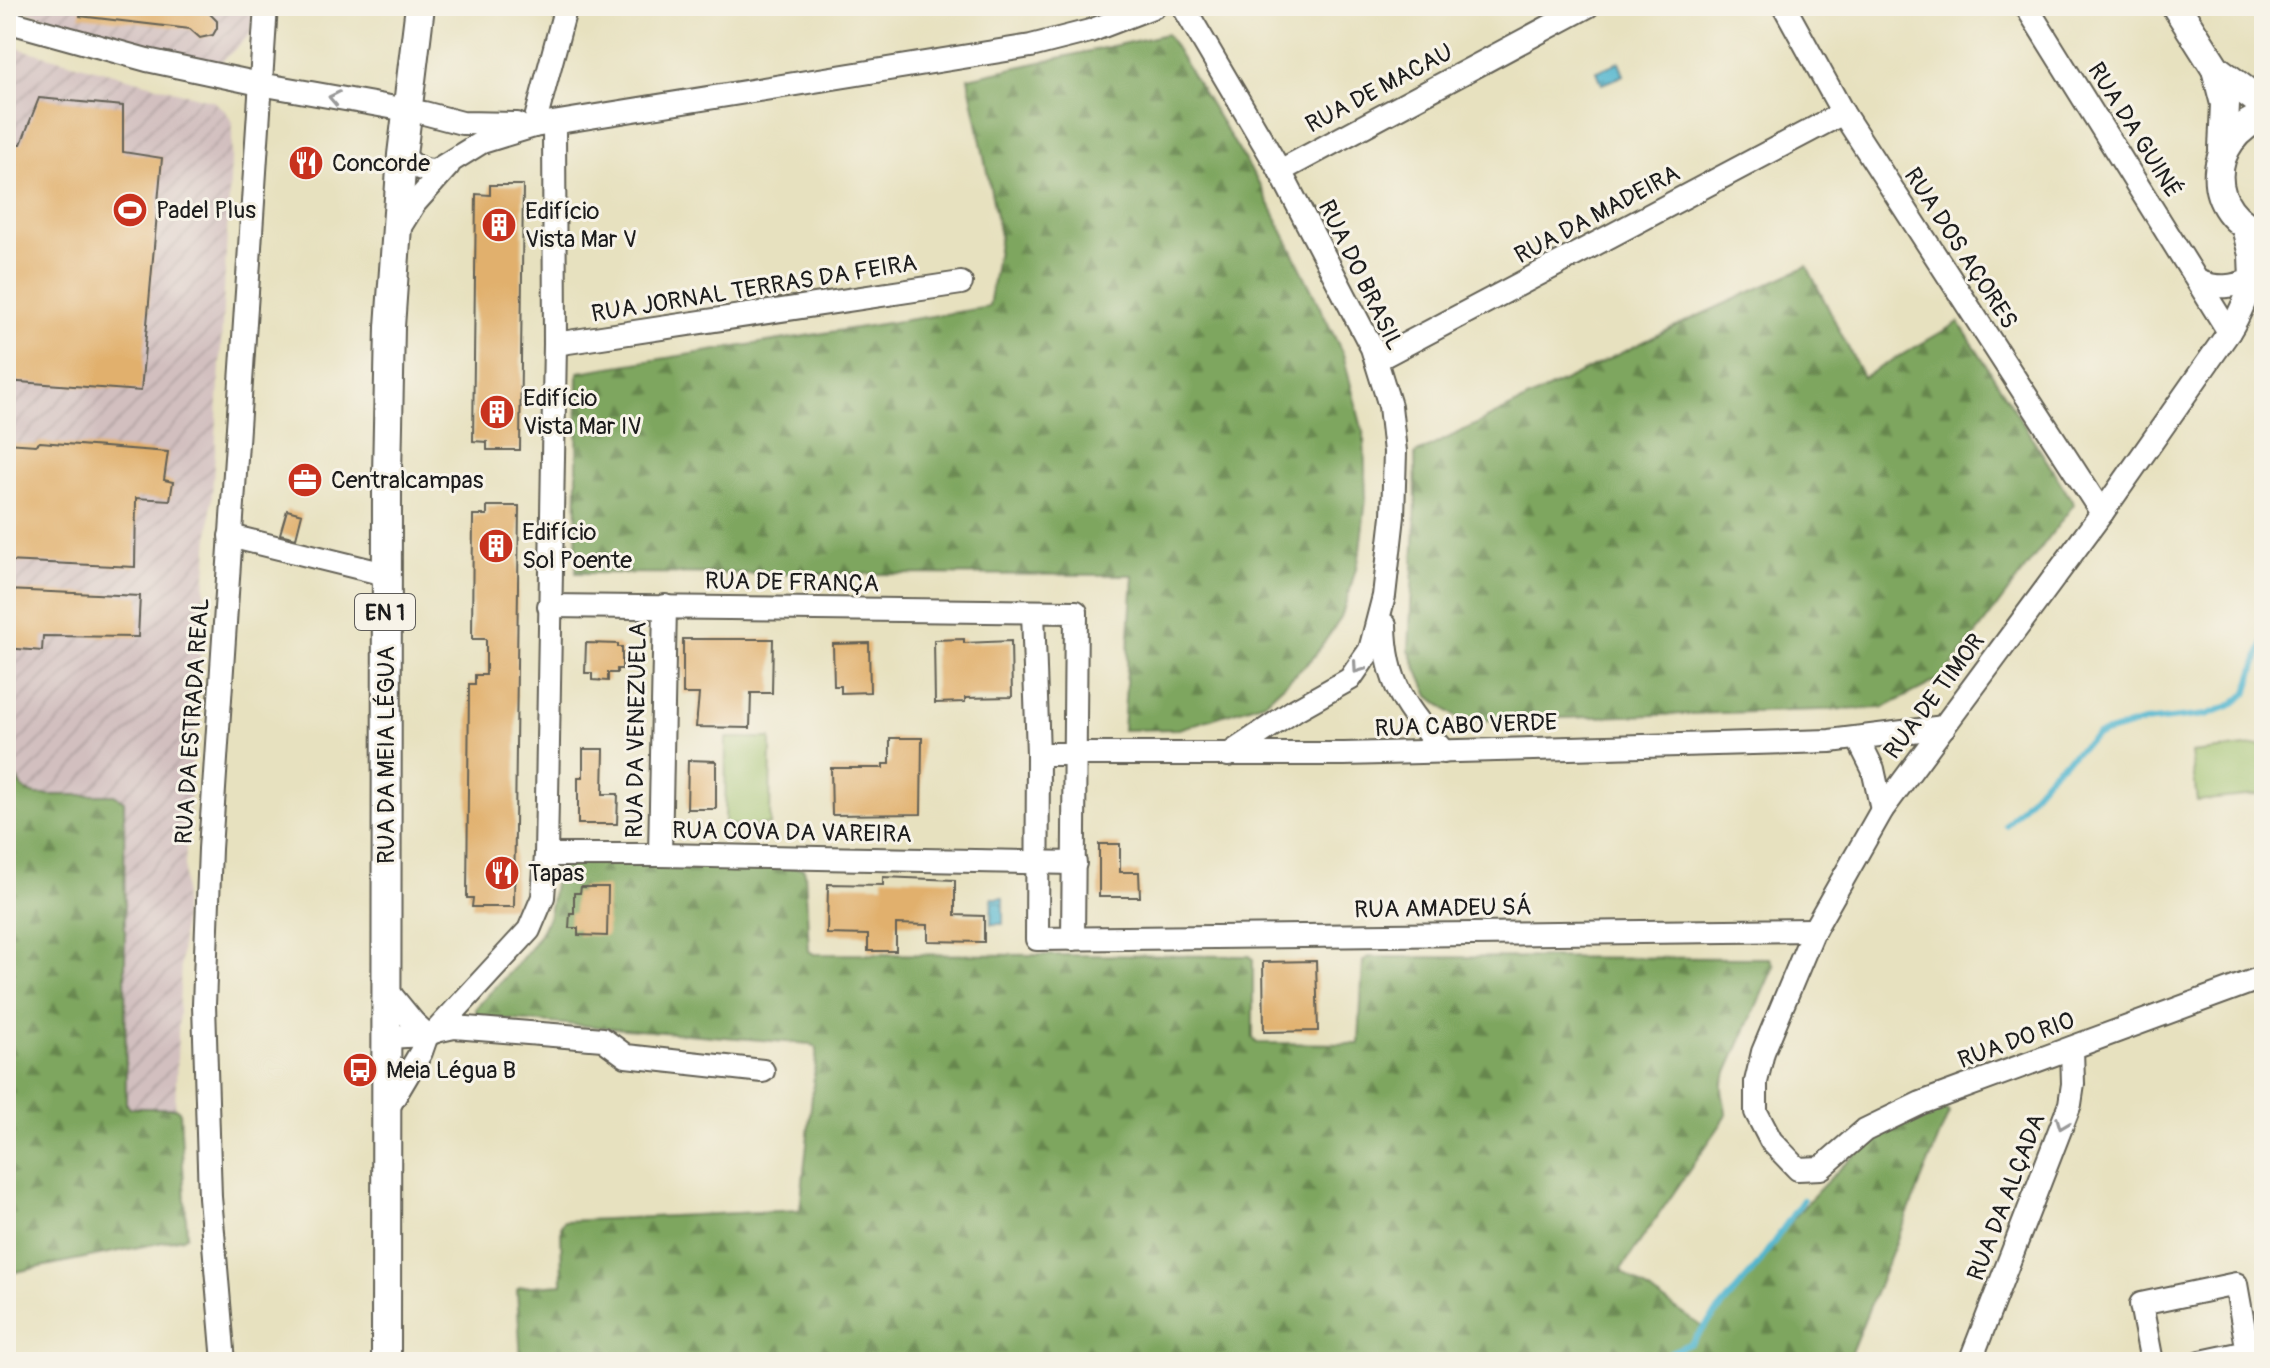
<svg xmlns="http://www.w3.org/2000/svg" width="2270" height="1368" viewBox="0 0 2270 1368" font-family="Pangolin,sans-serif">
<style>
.industrial{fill:url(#industrial-furrows)}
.forest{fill:url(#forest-firs);stroke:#4d613d;stroke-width:2}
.garden{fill:#9dc06a;stroke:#5c6e43;stroke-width:2}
.water{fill:url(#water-ripples);stroke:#366976;stroke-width:2}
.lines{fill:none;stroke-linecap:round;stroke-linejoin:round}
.stream{stroke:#51b6cf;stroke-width:6}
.building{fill:#e1b06d}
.minor-casing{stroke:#636155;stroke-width:26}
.major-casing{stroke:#636155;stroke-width:32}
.minor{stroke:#fff;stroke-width:22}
.major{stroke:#fff;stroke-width:28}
.oneway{stroke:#999}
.labels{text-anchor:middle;stroke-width:6;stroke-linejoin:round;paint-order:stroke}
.shield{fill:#f7f3e8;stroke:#5e5c59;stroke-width:2}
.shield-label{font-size:22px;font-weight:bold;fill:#1c1c1c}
.street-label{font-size:24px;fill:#1c1c1c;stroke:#f7f3e8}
.poi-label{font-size:24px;fill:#1c1c1c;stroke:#f7f3e8;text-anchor:start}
</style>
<defs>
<pattern id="industrial-furrows" width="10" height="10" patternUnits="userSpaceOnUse" patternTransform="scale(2)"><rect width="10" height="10" fill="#d2bfbf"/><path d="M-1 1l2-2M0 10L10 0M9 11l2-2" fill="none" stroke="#b4a4a4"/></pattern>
<pattern id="forest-firs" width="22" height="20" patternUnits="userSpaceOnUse" patternTransform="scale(2)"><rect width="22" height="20" fill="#7ea65e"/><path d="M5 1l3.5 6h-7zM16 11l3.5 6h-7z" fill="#66864d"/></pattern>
<pattern id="water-ripples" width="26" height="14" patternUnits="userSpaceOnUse" patternTransform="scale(2)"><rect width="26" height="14" fill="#51b6cf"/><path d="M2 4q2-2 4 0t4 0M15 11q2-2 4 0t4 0" fill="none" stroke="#4293a7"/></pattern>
</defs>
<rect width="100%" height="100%" fill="#f7f3e8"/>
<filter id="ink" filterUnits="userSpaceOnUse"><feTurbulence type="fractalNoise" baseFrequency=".0125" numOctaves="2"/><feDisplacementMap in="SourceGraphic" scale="16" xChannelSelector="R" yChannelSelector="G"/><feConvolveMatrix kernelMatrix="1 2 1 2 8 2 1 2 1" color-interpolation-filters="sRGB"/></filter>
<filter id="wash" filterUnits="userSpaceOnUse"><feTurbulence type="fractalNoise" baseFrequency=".006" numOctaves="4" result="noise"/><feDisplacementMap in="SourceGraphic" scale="32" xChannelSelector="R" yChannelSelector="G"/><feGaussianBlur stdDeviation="1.8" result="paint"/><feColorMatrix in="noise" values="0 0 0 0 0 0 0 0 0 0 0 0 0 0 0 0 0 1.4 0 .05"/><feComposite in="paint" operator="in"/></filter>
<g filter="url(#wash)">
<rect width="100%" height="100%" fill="#e7e1bf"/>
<g class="industrial">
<polygon points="6,6 253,6 251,34 217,66"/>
<polygon points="6,45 213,101 225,110 233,123 216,439 185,864 175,1108 129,1108 126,1104 125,805 27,793 20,785 6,751"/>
</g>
<g class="forest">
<polygon points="1167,34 1260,185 1343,354 1364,436 1366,499 1359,559 1341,618 1313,658 1265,702 1179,729 1123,730 1133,575 576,573 578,372 989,307 1000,236 968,78"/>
<polygon points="1807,266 1863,377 1959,322 2074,504 1944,677 1883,708 1461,721 1429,696 1409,650 1416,503 1415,454 1676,326"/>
<path d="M6,751C13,768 17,792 36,795H114L124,801L126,1104L129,1108H175L180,1112L187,1235L183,1238L6,1274Z"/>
<path d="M566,862L803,868L805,872L809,951L814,954L1250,956L1253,960V1038L1257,1043L1359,1044L1363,961L1368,957L1770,958L1774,966L1722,1084C1721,1096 1727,1106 1726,1117L1622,1268L1623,1273L1703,1327L1709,1324C1759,1264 1814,1182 1877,1138C1897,1124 1921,1116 1943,1106L1949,1113L1847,1362H521L517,1290L520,1287L562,1284L561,1226L564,1221L800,1210L817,1048L810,1044L477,1017L476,1008C500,981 533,953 547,920C554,903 550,872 566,862Z"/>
</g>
<g class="garden">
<polygon points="726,738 771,738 770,825 725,825"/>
<polygon points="2264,745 2264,794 2197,801 2191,753"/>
</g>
<g class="water">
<polygon points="1619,62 1624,75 1602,84 1597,71"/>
<polygon points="992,898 1003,898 1003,924 991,924"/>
</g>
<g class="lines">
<g class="stream">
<polyline points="2006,825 2053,771 2097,735 2144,722 2206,715 2234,704 2247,693 2264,640"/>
<polyline points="1671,1352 1691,1343 1757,1266 1803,1200"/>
</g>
</g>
<g id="blocks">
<g class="building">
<polygon points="81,6 209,6 208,12 217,21 217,28 213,35 200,38 190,29 80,16"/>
<polygon points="39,98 123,106 123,152 162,158 141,391 6,381 6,195 10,144 21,144"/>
<polygon points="490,185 523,185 520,450 487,450 487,442 473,441 476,194 490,195"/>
<polygon points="40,442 168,452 164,480 173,482 170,500 136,498 135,567 6,561 6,443 36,445"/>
<polygon points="487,506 519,506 514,907 472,907 473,898 467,898 469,684 475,684 475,675 486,675 486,639 472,639 473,515 487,515"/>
<polygon points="287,510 302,514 296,538 280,534"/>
<polygon points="6,590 140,596 138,637 43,636 42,651 6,648"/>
<polygon points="683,639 773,639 772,693 751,693 750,728 696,727 699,694 683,694"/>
<polygon points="964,639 964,643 1011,641 1012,697 965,698 965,702 935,703 934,640"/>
<polygon points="586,643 618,644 618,647 622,647 622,669 617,669 617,673 608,673 608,681 592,680 592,673 585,673"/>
<polygon points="869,643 870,692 841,693 841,686 834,686 833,644"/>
<polygon points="890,738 922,738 921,814 832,815 831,768 883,768 883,764 890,764"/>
<polygon points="583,749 604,749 603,794 618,794 617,824 578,824 578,777 583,777"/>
<polygon points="688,760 716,761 716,809 687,809"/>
<polygon points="1099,844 1120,844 1120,872 1139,872 1140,897 1099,897"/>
<polygon points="883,877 955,880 955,915 984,916 984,942 928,941 928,925 896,924 896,951 868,951 868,935 827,934 828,884 883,885"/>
<polygon points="581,887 608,887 607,936 578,935 578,928 569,928 570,913 574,913 574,893 580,893"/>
<polygon points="1316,961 1318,1031 1264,1032 1263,962"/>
</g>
</g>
</g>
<g filter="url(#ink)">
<use href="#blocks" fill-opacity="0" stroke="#636155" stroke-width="2"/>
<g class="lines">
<defs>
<g id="minor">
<polyline points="1183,6 1280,171 1372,348 1390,406 1395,452 1393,516 1384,596 1370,650 1350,679 1295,710 1228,755"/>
<polyline points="1784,6 1843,113 2102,513"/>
<polyline points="2026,6 2229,332"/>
<polyline points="6,21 147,60 260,84 424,113 462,123 517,124"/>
<polyline points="534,126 566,6"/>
<path d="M402,155C412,165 420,171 435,171L482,142L534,126L1031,46L1090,31L1155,6"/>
<polyline points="1280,171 1588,6"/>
<polyline points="2242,224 2250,255 2251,280"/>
<polyline points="398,230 414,204 448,166"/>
<path d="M2264,261C2249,283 2244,310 2229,332L2102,513L1882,810L1814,930L1763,1052L1756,1082V1112L1771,1141L1798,1169L1821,1168L1865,1130L1921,1103L2264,977"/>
<path d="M2200,282C2219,289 2232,287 2251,280"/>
<polyline points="555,344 961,283"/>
<polyline points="1376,360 1843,113"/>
<polyline points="230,536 385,574"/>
<polyline points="549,606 1076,612 1073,939"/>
<polyline points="1033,612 1038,754 1037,939 1814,930"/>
<path d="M1385,625C1386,685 1406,708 1444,752"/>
<polyline points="1858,739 1873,769 1882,810"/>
<polyline points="1038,754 1344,754 1830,741 1944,727"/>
<polyline points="546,855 660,855 1075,863"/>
<polyline points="660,855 665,606"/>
<polyline points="386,989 413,1022 427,1035"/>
<polyline points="436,1031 454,1027 603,1039 626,1056 763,1071"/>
<polyline points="386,1037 427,1035 436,1031 529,930 543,897 546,855 555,344 554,124"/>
<polyline points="386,1111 421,1052 427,1035"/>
<polyline points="224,1362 210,1197 204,1005 210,849 266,6"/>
<polyline points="1970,1362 2070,1104 2073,1084 2072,1048"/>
<polyline points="2152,1362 2141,1304 2236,1284 2248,1352 2201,1362"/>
</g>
<g id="major">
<polyline points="2176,6 2216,69 2225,104 2223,149"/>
<polyline points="2216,69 2264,105"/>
<path d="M2264,116C2205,138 2202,214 2264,234"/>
<polyline points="386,1362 387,475 390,327 402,155 420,6"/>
</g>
</defs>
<use href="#minor" class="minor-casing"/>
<use href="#major" class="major-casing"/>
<use href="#minor" class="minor"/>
<use href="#major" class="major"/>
</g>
<defs><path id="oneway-chevron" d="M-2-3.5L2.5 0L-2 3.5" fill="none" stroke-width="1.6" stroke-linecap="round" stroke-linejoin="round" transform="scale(2)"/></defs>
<g class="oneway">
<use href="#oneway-chevron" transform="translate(334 98) rotate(-169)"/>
<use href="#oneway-chevron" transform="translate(1358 668) rotate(125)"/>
<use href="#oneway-chevron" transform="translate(2062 1124) rotate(111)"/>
</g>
</g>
<defs>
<symbol id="restaurant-disc" viewBox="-11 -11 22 22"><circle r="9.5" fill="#c8321e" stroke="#f7f3e8"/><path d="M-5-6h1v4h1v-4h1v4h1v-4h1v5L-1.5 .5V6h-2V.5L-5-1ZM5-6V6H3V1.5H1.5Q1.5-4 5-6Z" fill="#fff"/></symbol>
<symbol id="stadium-disc" viewBox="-11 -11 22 22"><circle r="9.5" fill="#c8321e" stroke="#f7f3e8"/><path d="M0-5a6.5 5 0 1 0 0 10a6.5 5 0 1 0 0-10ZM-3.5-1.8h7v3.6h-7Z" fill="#fff"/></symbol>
<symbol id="building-disc" viewBox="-11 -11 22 22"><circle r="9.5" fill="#c8321e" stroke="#f7f3e8"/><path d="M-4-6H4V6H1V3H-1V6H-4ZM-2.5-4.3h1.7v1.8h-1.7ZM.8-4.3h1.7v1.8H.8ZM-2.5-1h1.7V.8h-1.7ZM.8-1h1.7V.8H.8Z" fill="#fff"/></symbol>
<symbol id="office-disc" viewBox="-11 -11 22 22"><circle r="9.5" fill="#c8321e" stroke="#f7f3e8"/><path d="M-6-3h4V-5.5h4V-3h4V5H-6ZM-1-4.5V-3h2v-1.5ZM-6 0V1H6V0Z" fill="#fff"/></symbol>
<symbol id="bus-disc" viewBox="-11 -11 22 22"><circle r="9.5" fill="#c8321e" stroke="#f7f3e8"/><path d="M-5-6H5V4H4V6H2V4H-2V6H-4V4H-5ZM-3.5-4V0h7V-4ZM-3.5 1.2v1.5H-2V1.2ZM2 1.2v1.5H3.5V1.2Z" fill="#fff"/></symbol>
</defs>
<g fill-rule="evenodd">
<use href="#restaurant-disc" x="286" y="143" width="40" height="40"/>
<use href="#stadium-disc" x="110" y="190" width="40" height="40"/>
<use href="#building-disc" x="479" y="205" width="40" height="40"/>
<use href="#building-disc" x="477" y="392" width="40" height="40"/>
<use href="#office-disc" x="285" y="460" width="40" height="40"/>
<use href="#building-disc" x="476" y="526" width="40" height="40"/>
<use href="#restaurant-disc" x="482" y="853" width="40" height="40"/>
<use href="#bus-disc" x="340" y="1050" width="40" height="40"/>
</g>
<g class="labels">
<rect class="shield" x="355" y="594" width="60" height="36" rx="6"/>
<g class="shield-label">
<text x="385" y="620">EN 1</text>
</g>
<g class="street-label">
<text transform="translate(1379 88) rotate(-28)" y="8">RUA DE MACAU</text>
<text transform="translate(2135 130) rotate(58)" y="8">RUA DA GUINÉ</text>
<text transform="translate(1597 214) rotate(-28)" y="8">RUA DA MADEIRA</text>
<text transform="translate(1961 248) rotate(57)" y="8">RUA DOS AÇORES</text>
<text transform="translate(1361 275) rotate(64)" y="8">RUA DO BRASIL</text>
<text transform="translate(754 288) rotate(-9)" y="8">RUA JORNAL TERRAS DA FEIRA</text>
<text transform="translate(792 582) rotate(1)" y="8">RUA DE FRANÇA</text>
<text transform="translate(1934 696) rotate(-53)" y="8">RUA DE TIMOR</text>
<text transform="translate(192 721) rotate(-86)" y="8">RUA DA ESTRADA REAL</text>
<text transform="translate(1466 725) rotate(-2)" y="8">RUA CABO VERDE</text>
<text transform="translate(636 730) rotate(-89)" y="8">RUA DA VENEZUELA</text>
<text transform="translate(386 755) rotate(-90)" y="8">RUA DA MEIA LÉGUA</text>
<text transform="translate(792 832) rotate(1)" y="8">RUA COVA DA VAREIRA</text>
<text transform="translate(1443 908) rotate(-1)" y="8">RUA AMADEU SÁ</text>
<text transform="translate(2016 1040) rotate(-20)" y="8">RUA DO RIO</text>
<text transform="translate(2006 1197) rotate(-69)" y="8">RUA DA ALÇADA</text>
</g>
<g class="poi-label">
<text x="332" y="171">Concorde</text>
<text x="156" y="218">Padel Plus</text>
<text x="525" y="219">Edifício<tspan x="525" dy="28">Vista Mar V</tspan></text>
<text x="523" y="406">Edifício<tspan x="523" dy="28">Vista Mar IV</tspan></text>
<text x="331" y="488">Centralcampas</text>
<text x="522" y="540">Edifício<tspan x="522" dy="28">Sol Poente</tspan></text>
<text x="528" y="881">Tapas</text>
<text x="386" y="1078">Meia Légua B</text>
</g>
</g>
<rect width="2270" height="1368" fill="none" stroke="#f7f3e8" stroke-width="32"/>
</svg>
